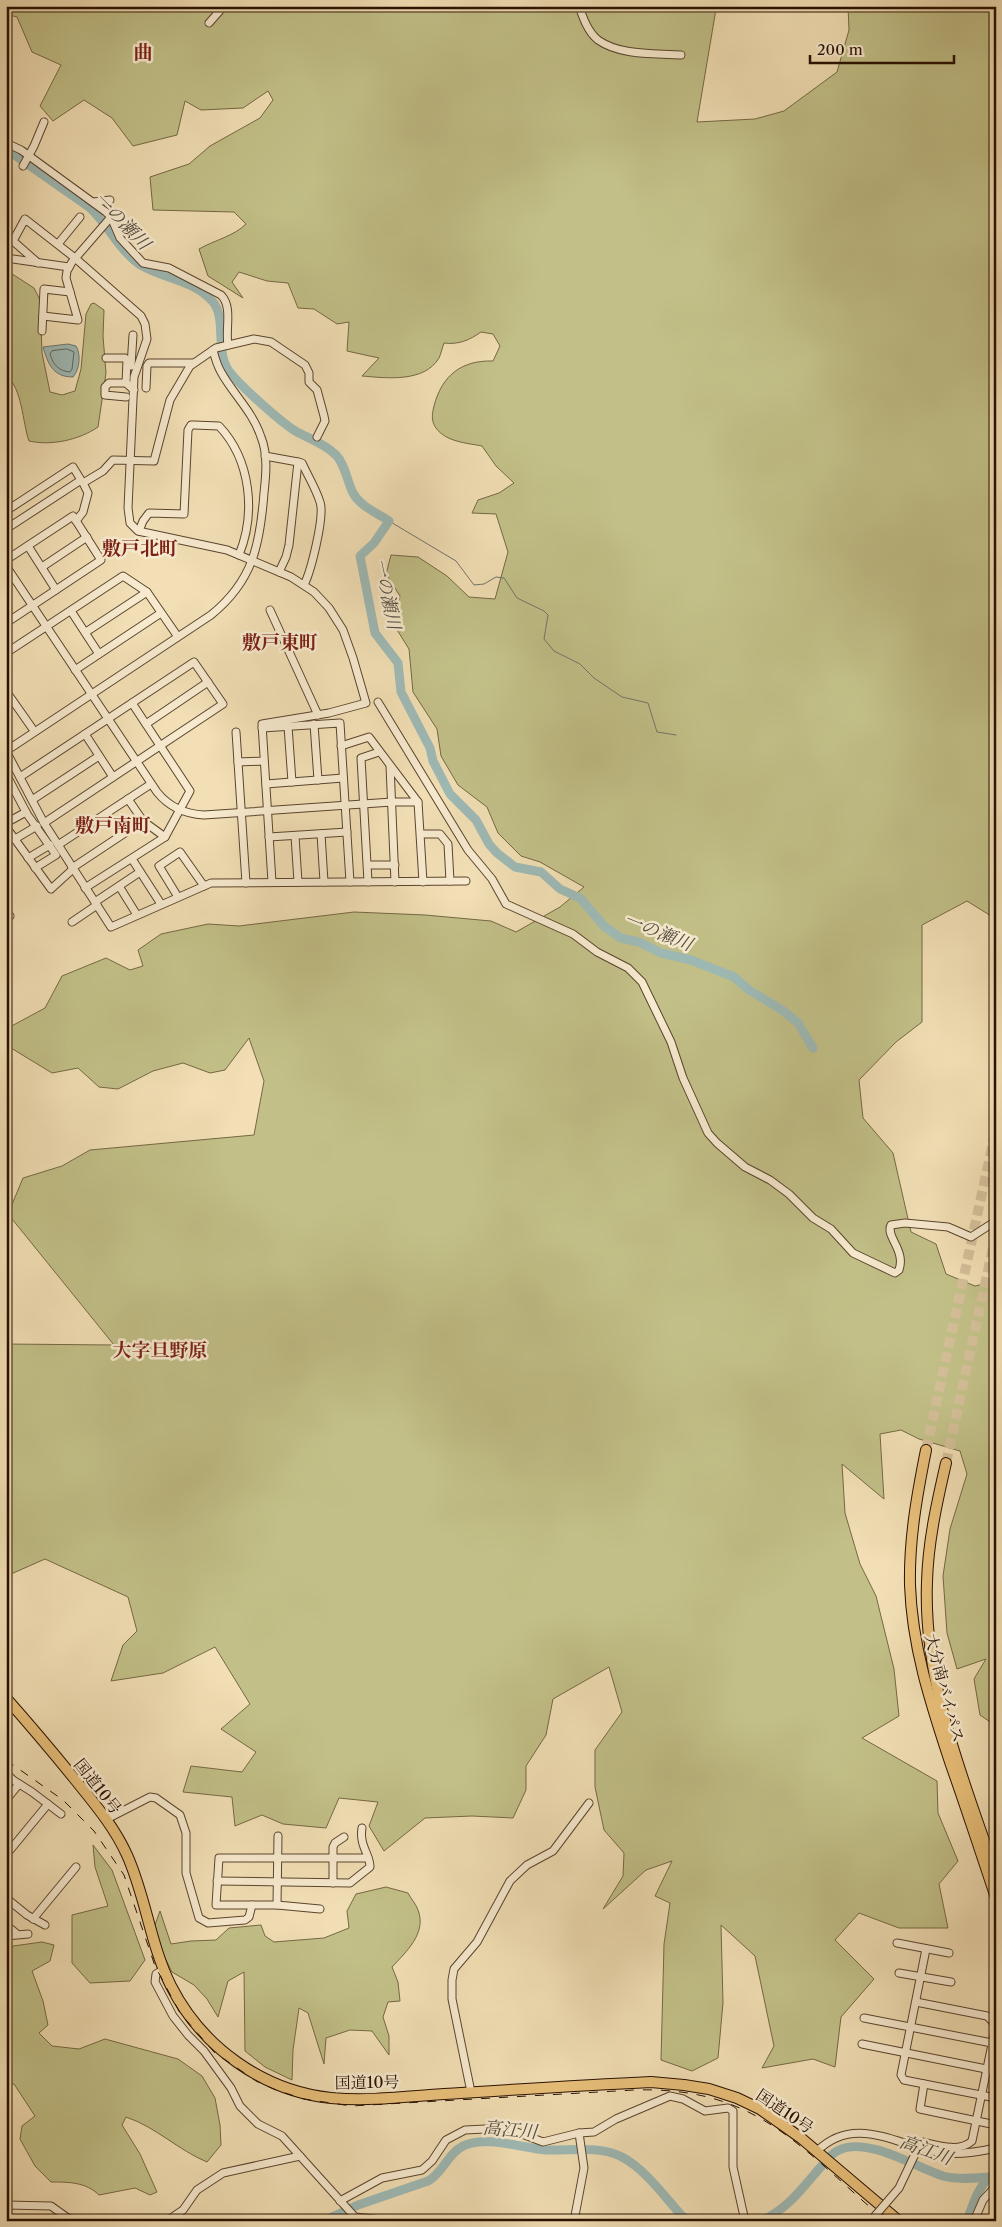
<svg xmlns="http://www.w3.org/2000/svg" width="1002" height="2227" viewBox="0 0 1002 2227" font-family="'Libre Caslon Text','Noto Serif JP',serif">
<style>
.green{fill:#c2c088;stroke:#756844}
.water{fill:#9ebab6;stroke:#6f766d}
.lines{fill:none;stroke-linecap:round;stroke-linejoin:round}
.shore{stroke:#63655b;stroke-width:1}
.stream{stroke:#6f766d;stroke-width:1}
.river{stroke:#9ebab6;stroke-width:9}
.highway-tunnel{stroke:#d4c09a;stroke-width:10;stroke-dasharray:10 5;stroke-linecap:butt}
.minor-casing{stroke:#5a442d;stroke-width:9}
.highway-casing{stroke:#281000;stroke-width:12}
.minor{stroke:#f7eacf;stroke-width:7}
.highway{stroke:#e9c07a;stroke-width:10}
.rail{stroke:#281000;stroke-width:1;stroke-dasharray:9 9;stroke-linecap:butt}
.minor-bridge-casing{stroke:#5a442d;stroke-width:9;stroke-linecap:butt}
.minor-bridge{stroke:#f7eacf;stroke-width:7}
.labels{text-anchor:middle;stroke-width:5;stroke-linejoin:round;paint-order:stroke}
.street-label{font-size:16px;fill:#281000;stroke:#f7eacf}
.water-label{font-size:18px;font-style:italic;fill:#514c40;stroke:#f7eacf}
.quarter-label{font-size:19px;font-weight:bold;fill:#7a1f14;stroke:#f7eacf}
</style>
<rect width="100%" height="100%" fill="#f2dfb5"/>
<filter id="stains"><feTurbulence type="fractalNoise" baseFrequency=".004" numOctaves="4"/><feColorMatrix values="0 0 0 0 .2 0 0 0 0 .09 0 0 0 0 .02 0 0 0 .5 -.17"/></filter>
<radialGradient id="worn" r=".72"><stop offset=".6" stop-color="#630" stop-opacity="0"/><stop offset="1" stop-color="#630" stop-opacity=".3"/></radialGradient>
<g class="green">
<path d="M6,6H712L716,9L697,122L755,119L784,111L837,72L849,30L848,6H996V919L967,901L922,925V1022L896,1042L859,1080L863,1118L893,1153L911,1232L936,1244L946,1274L975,1286L996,1281V1726L980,1715L974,1679L986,1659L957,1669L947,1633L943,1576L950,1529L967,1474L960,1451L919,1439L901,1430L880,1434L884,1499L842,1464L845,1513L860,1564L876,1596L894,1669L899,1716L862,1738L937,1781L938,1813L958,1861L939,1884L948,1928H899L859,1913L835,1940L874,1979L841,2017L835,2067L813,2059L762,2068L774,2046L755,1956L721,1925L723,2003L718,2058L692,2071L661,2060L664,1944L670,1903L655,1896L672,1861L646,1870L603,1909L623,1876L624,1853L604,1830L595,1787V1750L622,1712L609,1667L553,1699L546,1735L526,1766V1790L513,1818L472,1816L425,1818L384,1851L369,1826L378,1802L339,1798L326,1828L283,1824L262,1815L235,1826L232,1797L183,1792L191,1766L242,1772L256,1752L221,1729L250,1704L215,1647L163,1673L111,1681L123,1645L137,1631L128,1597L45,1559L11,1574L6,1570V1344L114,1345L8,1214L23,1178L62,1166L90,1150L254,1135L264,1081L249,1038L225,1070L210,1073L183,1063L153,1071L118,1089L99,1087L78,1068L52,1073L6,1045V1029L45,1008L62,976L106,958L130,970L143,966L138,950L161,934L208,924L239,926L354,912L425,915L491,921L516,932L560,907L584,887L540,862L521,856L498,833L487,807L458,785L441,756L437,729L413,692L409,649L394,625L400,596L386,574L391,555L418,557L447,576L469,597L495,599L508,552L496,514L472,513L478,500L499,493L514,483L496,466L482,446C467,443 446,442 436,428C431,421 432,414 434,406C442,375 462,360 493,361L500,346L493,334L481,332C470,340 458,345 444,343C442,348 441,354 439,358C424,383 386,378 362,376L379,358L347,351L349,322L337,324L314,309L298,308L288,283L267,281L239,272L232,282L243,298L208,276L199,249C215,240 234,236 246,224L234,212L153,210L150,177L189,164L210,146L260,118L273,100L268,91L243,108L201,110L185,101L177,135L133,146L112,118L84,100L53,121L40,106L61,65L32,52L17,17L6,14Z"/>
<path d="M6,270L34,288L40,300L42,353L50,392L62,395L75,391L81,369L86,314L91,304L94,303L104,310L103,336L106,373L98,427C79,440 51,446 29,441C22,421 23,390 6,375Z"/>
<polygon points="93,1845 112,1870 145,1960 130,1981 90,1983 72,1963 72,1915 108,1906 95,1867"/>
<path d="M386,1887L408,1893C411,1899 416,1904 418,1910C427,1933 406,1952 392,1967L398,1982L400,2001L388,2002L383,2017L389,2036V2055L372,2031L350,2030L326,2038L324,2064L308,2013L299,2008L293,2050L292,2080L265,2067L245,2051L244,1972L228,1981L218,2017L207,1999L194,1985L172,1972L161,1950L155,1925L160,1911L171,1944L191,1941L216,1940L229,1928L261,1925L265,1936L274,1942L324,1938L349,1928L347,1911L356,1894Z"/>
<path d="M42,1942L54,1945L50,1961L32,1971L43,2001L48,2025L39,2033L52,2046L79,2049L105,2039L178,2059L202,2076L215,2098L220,2125L221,2145L207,2162C178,2150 156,2127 126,2117L122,2125L140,2154L157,2192L150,2195L135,2188L99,2195C86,2182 68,2182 51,2182L35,2166L20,2139L22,2126L35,2116L14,2084L6,2085V1951L13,1946Z"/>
</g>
<path class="water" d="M68,344L76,346C81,354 80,369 73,377C53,377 48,364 43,347Z"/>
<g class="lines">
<path class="shore" d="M67,349L74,352L72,369L70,372C58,371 53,364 50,354L52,351Z"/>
<polyline class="stream" points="389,521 456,561 474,585 484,584 496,577 504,578 517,598 544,611 548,615 544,639 554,651 580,664 594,678 622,697 648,703 657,732 676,735"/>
<g class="river">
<path d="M6,149L89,207C108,224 118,249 139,264C162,279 194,279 213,302C226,317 216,348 227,368C234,381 283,424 297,432C310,439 325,444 336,455C345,464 347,481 353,493C360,506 377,513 389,521L374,543L360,556L375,633L398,663L401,692L430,748L433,761L450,794L476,820L489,844L497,853L515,867L541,872L560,889L580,898L604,926L621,938L639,942L661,953L691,960L734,977L749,990L782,1010L798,1023L813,1048"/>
<path d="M323,2221L358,2205L428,2181C443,2173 447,2154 463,2146C484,2135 523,2148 546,2150C571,2151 599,2145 622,2157C645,2169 664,2196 682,2216L690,2221"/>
<path d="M761,2221C786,2210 801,2190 818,2170C824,2164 829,2155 837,2151C866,2135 915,2167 943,2176C957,2180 974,2178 989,2177"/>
<path d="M967,2221C973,2204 979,2182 996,2173"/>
</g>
<g class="highway-tunnel">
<polyline points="926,1450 996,1129"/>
<polyline points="946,1463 996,1234"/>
</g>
<defs>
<g id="minor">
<path d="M579,6C583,18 588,32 598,40C621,56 654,53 681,55"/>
<polyline points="209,23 224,6"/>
<path d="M6,143L21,150L106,212L111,217L120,238L143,263L169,268L221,295C233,307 225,329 228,345"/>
<polyline points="23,166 34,146 44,122"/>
<polyline points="94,202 110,200"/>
<polyline points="58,244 80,217"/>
<polyline points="6,258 69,267"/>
<polyline points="38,263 13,241 25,219 75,258 141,316 145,324 147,339 134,377 128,508 130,523 138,531 227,550 291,577 314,592 329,608 343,630 353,658 366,703 329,713 262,724 272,882"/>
<polyline points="43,316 78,320 66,278 67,271 72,262 111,217"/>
<polyline points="42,331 44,289 70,292"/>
<polyline points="106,358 125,358 127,360 126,383"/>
<polyline points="131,366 133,335"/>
<polyline points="146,388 147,366 149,363 193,363"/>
<polyline points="126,397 105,395 105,387 109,383 126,383 134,390"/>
<polyline points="265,456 298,462 289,545 286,557 279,572"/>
<path d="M298,462L302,463C308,476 316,489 320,502C325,516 311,571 304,585"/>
<polyline points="6,511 73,467 81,480 6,529"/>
<polyline points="76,521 83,512 88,493 83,483 103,471 113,460 154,461 170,400 190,366 216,348 254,339 271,342 305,365 309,373 309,382 317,390 324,416 325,421 317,437"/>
<path d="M139,531L143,521L149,513L184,514L188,430L191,425H194L219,426C251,460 256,513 239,555"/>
<polyline points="28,546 56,590"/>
<polyline points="6,560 73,516 101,560 6,623"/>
<path d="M6,566L157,792C169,807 185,814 204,815L392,802H418"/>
<polyline points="42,567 87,537"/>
<polyline points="270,610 318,715"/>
<polyline points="71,611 99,654"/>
<polyline points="86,632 147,592"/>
<polyline points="6,653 123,576 147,592 176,634"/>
<polyline points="75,670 161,613"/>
<polyline points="6,691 32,728"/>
<path d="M378,702L468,850L492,879L506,904L573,934L597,952L628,968L642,982L671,1042L683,1078L708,1133L717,1143L745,1167L770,1180L789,1194L813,1218L831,1229L853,1253L895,1273L899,1270C906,1250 885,1236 891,1225L905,1223L948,1227L971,1237L996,1221"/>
<polyline points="146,724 208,682"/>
<polyline points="314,724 318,780"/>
<polyline points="288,726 292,782"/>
<polyline points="262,728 340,723 350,882"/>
<polyline points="236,732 246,883"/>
<polyline points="85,734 113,777"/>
<polyline points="341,746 369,737 418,802 423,882"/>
<polyline points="6,751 44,823 111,927 211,883 466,881"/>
<path d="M6,751L211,615C253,581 260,545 264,493C266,475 268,454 261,437C253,412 233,394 221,372C217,365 215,358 213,350"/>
<polyline points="238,762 264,761"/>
<polyline points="390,766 395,882"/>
<polyline points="6,774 27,814 56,855 35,868"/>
<polyline points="20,777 194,662 223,704 44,823"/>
<polyline points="266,784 343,778"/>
<polyline points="128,799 143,821 165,837"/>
<polyline points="32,800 99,756"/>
<polyline points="6,823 26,812"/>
<polyline points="6,827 51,889 73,869"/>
<polyline points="321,834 324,882"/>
<polyline points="421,834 440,834 448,844 450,881"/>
<polyline points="295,836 298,882"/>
<polyline points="269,837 347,832"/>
<polyline points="15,839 37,826"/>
<polyline points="58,845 151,784"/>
<polyline points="28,858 50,845"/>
<polyline points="132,859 161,904"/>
<polyline points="368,865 395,865"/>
<polyline points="72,868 143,821"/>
<polyline points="368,882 361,758 379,752"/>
<polyline points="119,886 137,915"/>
<polyline points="85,888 165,837 190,791 132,703"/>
<polyline points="178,897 159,866 180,852 204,886"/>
<polyline points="95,902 140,872"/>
<polyline points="6,911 10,916"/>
<polyline points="72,922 97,905"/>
<polyline points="6,1773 13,1780 32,1792 61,1814"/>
<polyline points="6,1800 19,1784"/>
<polyline points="107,1819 150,1797 156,1798 180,1815 186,1833 186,1873 199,1918 208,1923 245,1920 249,1917 252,1905"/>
<polyline points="6,1855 48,1804"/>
<path d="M217,1881L350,1883L370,1867C370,1854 359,1846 362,1828"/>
<polyline points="333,1883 333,1847 335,1843 344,1837"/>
<polyline points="6,1898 27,1915 45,1925"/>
<polyline points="277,1905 278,1836"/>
<polyline points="320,1909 277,1905 216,1905 219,1858 368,1858"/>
<polyline points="33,1919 76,1867"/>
<polyline points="6,1925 17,1934"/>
<polyline points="6,1936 28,1934"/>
<polyline points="897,1943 949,1953"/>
<polyline points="926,1949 901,2075 904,2080 996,2098"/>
<polyline points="164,1969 156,1974 155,1982 173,2016 188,2035 204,2051 231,2088 240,2106 258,2124 282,2136 355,2217 392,2221"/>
<polyline points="899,1973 951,1982"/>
<path d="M916,2002L987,2016L996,2025L972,2141C959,2153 936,2145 922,2142L916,2152"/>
<polyline points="864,2018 992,2043"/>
<polyline points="862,2044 996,2071"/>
<polyline points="924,2084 920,2109 996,2125"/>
<polyline points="471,2092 452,1999 452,1980 454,1969 477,1942 510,1881 527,1865 553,1851 589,1803"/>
<path d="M817,2151C855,2114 896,2145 938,2152C956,2156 978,2152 996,2148"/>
<polyline points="340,2201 382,2178 422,2170 432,2161 446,2140 465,2130 506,2128 543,2142 579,2133"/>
<polyline points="6,2205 51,2206 72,2221"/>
<polyline points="167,2221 183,2210 197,2190 223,2173 300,2156"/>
<polyline points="344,2221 355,2217"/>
<polyline points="574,2221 584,2168 579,2133 594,2132 616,2119 670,2096 683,2099 705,2111 728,2108 733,2111 733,2167 745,2221"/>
<polyline points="974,2221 983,2200 996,2186"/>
</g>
<g id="highway">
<path d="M926,1450C917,1495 909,1539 910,1585C912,1647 931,1704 950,1762C966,1807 981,1853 996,1898"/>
<path d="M946,1463C937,1502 928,1542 927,1582C923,1684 964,1780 996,1875"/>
<path d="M6,1698C29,1724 51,1750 73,1777C93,1802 114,1826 127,1855C146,1897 150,1944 171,1986C202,2047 263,2091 331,2098C374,2102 418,2095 461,2093C524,2089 588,2085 651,2082L684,2085L709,2089L737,2098L760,2109L801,2138L899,2221"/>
</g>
</defs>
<use href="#minor" class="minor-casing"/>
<use href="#highway" class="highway-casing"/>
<use href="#minor" class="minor"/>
<use href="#highway" class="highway"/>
<path class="rail" d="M6,1760L63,1800L94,1831L124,1875L155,1966L180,2013L214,2052L256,2081L276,2090L304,2099L351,2106L634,2090C757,2086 800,2148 886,2221"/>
<defs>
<polyline id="minor-bridge" points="874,2217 899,2188 916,2152"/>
</defs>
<use href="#minor-bridge" class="minor-bridge-casing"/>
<use href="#minor-bridge" class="minor-bridge"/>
</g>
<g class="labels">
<g class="street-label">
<text transform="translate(945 1688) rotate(75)" y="6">大分南バイパス</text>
<text transform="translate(98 1786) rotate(52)" y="6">国道10号</text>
<text transform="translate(367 2082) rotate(-1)" y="6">国道10号</text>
<text transform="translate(785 2111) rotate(34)" y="6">国道10号</text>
</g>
<g class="water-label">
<text transform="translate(122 221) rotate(46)" y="6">一の瀬川</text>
<text transform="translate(387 594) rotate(78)" y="6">一の瀬川</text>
<text transform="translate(658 932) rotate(22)" y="6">一の瀬川</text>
<text transform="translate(510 2130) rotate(5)" y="6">高江川</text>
<text transform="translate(926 2150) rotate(20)" y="6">高江川</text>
</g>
<g class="quarter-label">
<text x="143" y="59">曲</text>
<text x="140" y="555">敷戸北町</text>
<text x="280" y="649">敷戸東町</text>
<text x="113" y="832">敷戸南町</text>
<text x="160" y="1357">大字旦野原</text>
</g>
</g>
<rect width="1002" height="2227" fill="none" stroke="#f2dfb5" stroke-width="25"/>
<rect x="8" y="8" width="987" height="2212" fill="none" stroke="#281000" stroke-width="2.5"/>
<rect x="12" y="12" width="977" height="2202" fill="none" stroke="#281000"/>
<path d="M810 55v8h144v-8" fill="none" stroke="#281000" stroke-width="2.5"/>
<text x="817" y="55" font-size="15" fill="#281000" stroke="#f7eacf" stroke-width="4" paint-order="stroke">200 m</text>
<rect width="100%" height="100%" filter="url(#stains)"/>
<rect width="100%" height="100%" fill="url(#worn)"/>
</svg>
